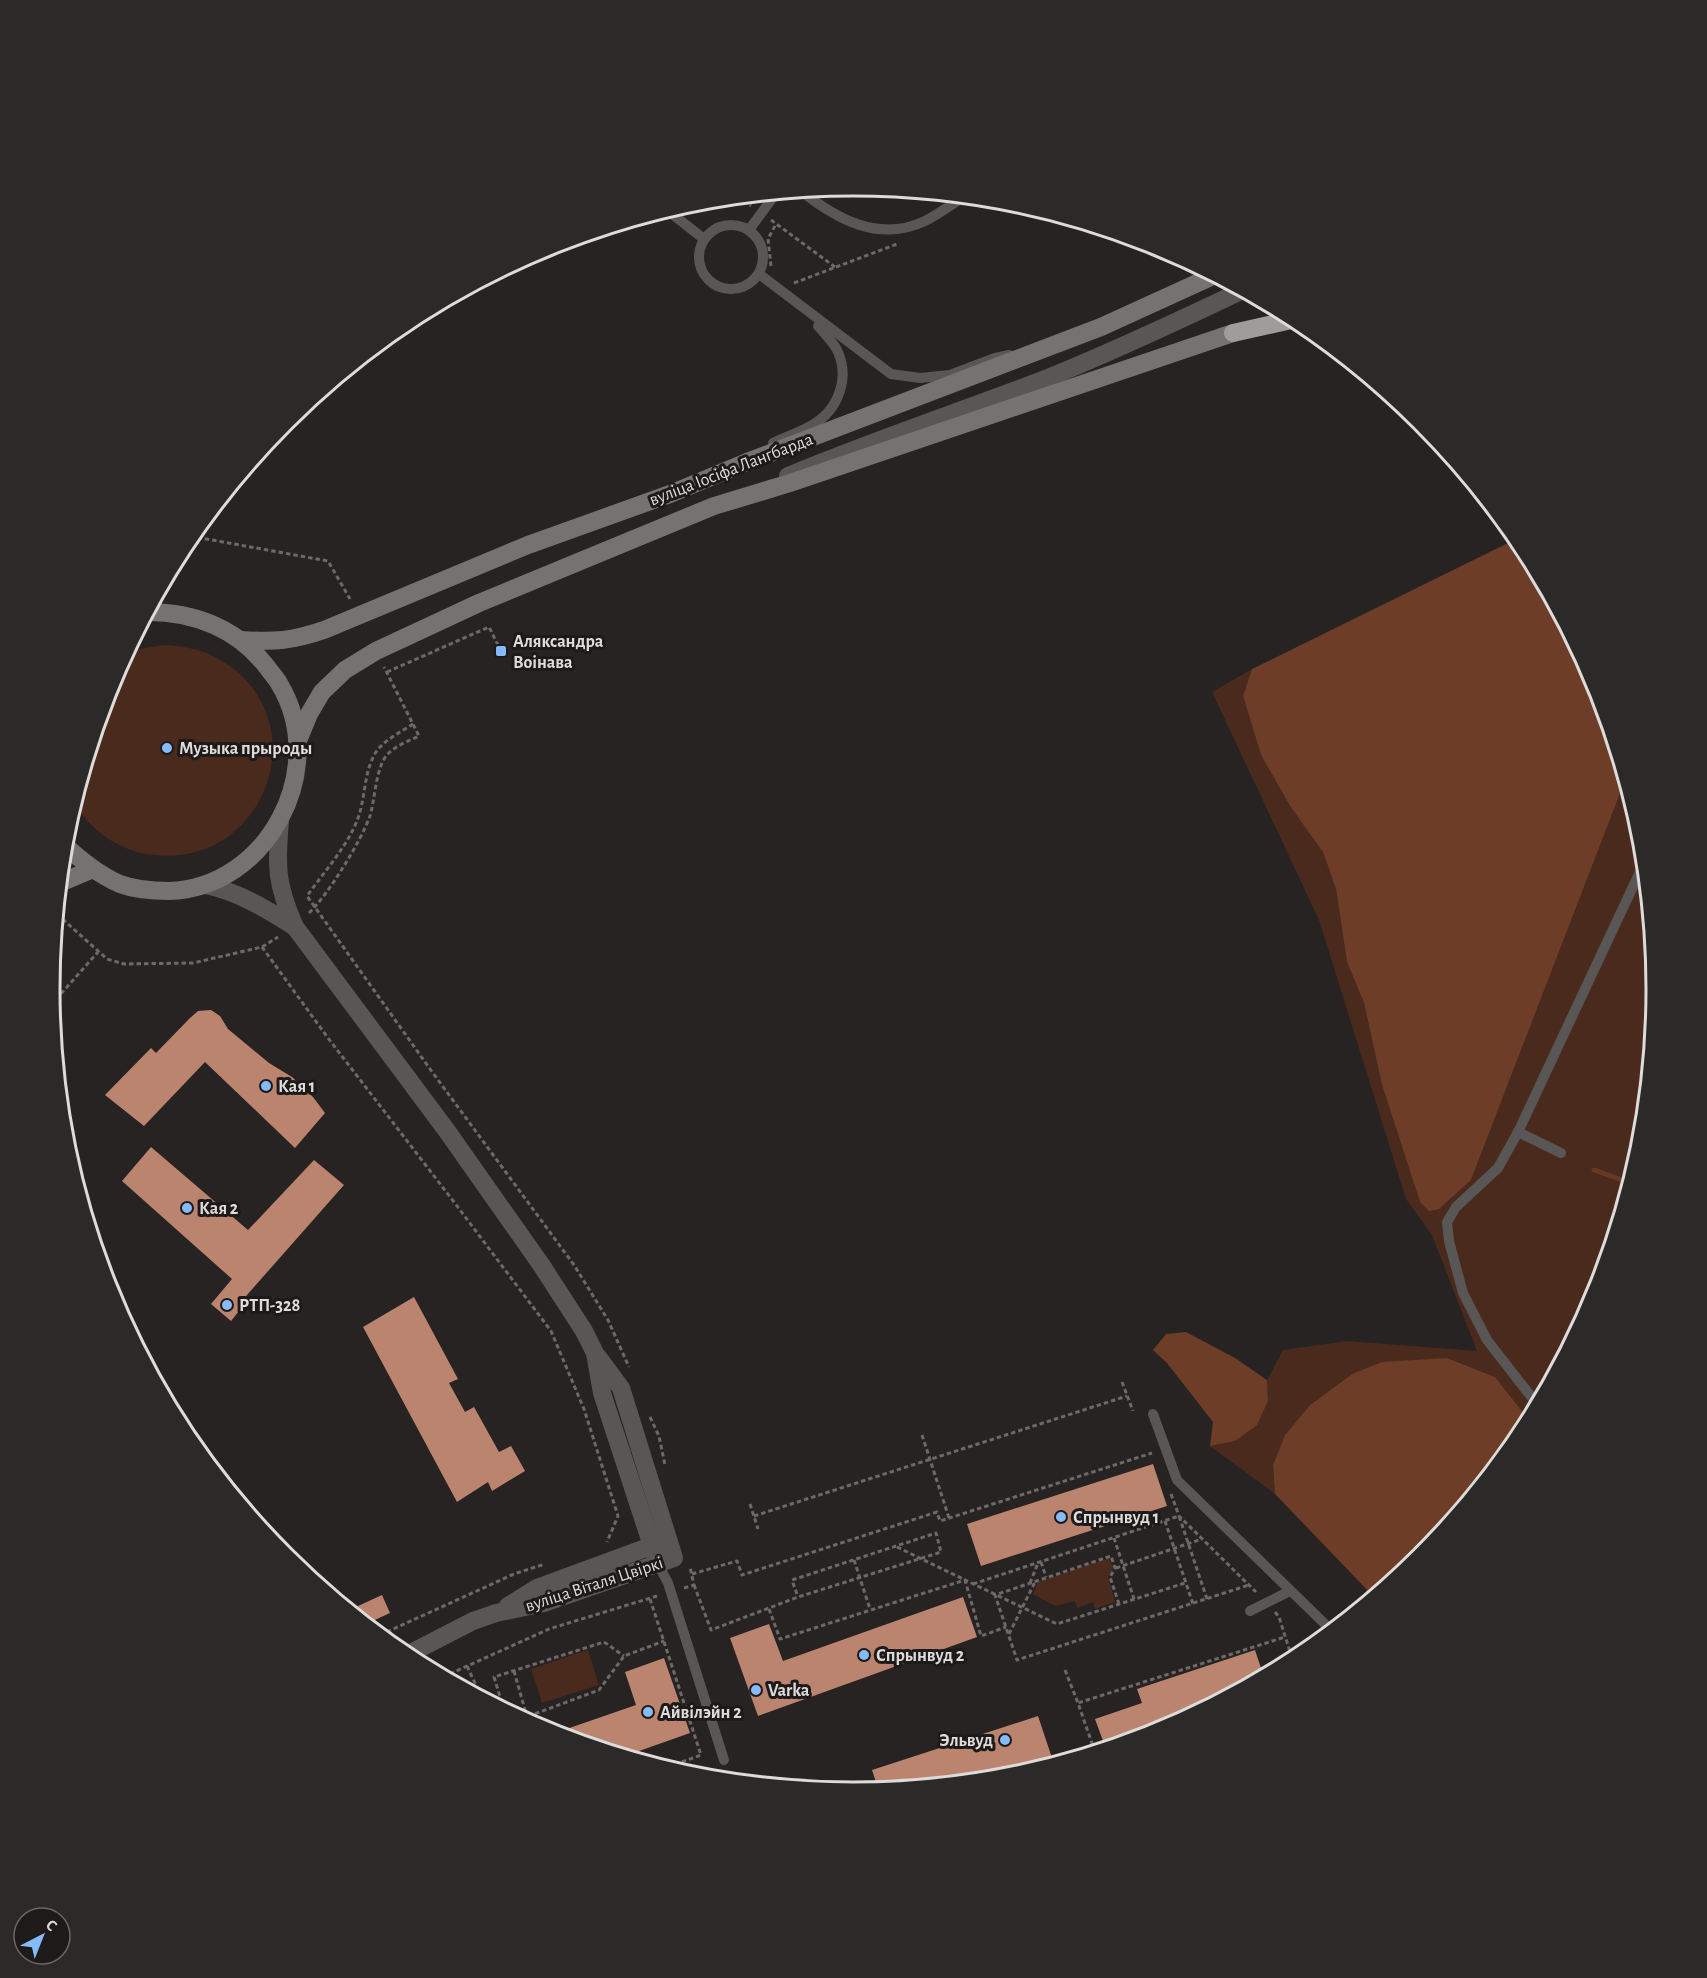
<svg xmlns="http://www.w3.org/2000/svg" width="1707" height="1978" viewBox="0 0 1707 1978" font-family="'Alegreya Sans',sans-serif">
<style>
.green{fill:#4a2a1c}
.forest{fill:#6d3d28}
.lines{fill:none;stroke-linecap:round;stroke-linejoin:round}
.stream{stroke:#683823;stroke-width:5}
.building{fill:#bb846e}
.path{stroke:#6c6968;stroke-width:3;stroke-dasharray:4.5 3;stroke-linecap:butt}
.lane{stroke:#585756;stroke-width:10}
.street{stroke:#585756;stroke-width:18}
.secondary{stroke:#757372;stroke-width:18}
.highway{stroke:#a09c9a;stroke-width:18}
.poi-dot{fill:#86bbfb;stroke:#1d1a19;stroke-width:2}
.labels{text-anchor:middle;stroke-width:6;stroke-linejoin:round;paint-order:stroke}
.street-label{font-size:18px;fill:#dedcdb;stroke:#1d1a19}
.poi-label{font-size:18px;font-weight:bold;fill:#dedcdb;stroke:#1d1a19;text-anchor:start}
.rim{fill:none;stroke:#dedcdb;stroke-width:3}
</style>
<rect width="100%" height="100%" fill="#262322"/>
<g class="green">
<path d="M164,645C181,646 197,648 213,656C325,712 267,879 141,853C114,847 86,826 74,801L111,681L125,654L139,649Z"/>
<polygon points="1252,669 1243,696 1261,755 1290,806 1323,851 1336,889 1347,962 1364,1003 1382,1085 1420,1202 1439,1209 1471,1180 1626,778 1642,832 1657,989 1642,1146 1596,1297 1530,1421 1495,1377 1447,1358 1352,1374 1310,1405 1285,1435 1273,1465 1275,1494 1210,1446 1235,1441 1268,1401 1267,1380 1283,1350 1347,1341 1477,1351 1432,1235 1406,1199 1319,920 1212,692"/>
<polygon points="1109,1558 1113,1568 1108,1577 1115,1602 1095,1609 1093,1602 1077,1608 1075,1601 1055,1606 1033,1594 1038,1582"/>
<polygon points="588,1650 599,1685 542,1703 531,1669"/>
</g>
<g class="forest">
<polygon points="1510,542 1597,684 1626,778 1471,1180 1439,1209 1429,1211 1420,1202 1382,1085 1364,1003 1347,962 1336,889 1323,852 1290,806 1261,755 1243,696 1252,669"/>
<polygon points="1186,1332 1235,1358 1267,1380 1268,1401 1257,1425 1235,1441 1210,1446 1213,1422 1167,1363 1153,1350 1166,1334"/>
<polygon points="1447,1358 1495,1377 1530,1421 1522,1436 1422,1558 1374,1597 1275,1494 1273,1465 1285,1435 1310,1405 1352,1374 1382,1362"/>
</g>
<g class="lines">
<polyline class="stream" points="1594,1170 1631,1183"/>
</g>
<g class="building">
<polygon points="211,1010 220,1016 228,1029 269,1063 292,1077 313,1097 325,1113 295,1148 205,1062 144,1126 105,1095 151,1048 156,1053 190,1018 198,1011"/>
<polygon points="151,1147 248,1230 314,1160 344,1185 240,1303 243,1306 231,1321 211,1304 232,1279 122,1181"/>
<polygon points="414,1297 458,1379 449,1383 465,1412 474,1407 499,1452 511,1446 525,1471 492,1491 488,1482 457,1502 363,1327"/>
<polygon points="1153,1464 1167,1506 981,1566 967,1524"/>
<polygon points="382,1595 390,1613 366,1624 358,1606"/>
<polygon points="963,1597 977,1637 758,1716 730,1638 769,1624 783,1661"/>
<polygon points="1255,1650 1264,1677 1181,1721 1146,1733 1147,1736 1106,1749 1095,1719 1142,1703 1137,1689"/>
<polygon points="664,1658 690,1733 625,1756 552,1734 636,1705 625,1672"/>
<polygon points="1038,1716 1054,1764 1010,1778 879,1791 872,1770"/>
</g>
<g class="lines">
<g class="path">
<polyline points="738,196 751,206"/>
<polyline points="977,203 985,198"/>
<polyline points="771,220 835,267"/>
<polyline points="771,266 768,239 776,224"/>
<polyline points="794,283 897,244"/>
<polyline points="190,536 328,561 350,599"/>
<polyline points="387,672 489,627 501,651"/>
<path d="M413,724C401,732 384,740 376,752C363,772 366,801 356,823C345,849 324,872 307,896L430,1069L574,1265L608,1320L629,1367"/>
<path d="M309,913C328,895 361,841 370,816C375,799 376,767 387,755C395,746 408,741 419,736L384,667"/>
<polyline points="57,914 107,959 124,964 193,963 262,947 278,937"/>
<polyline points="262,947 328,1038 454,1202 551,1331 584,1409 618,1516 607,1542"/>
<polyline points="51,1005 98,952"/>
<polyline points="1122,1382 1133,1411"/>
<polyline points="650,1417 659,1436 665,1465"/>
<polyline points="922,1435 949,1518"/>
<polyline points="1171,1494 1179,1516 1256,1592"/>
<polyline points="750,1504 758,1529"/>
<polyline points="754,1516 1127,1396"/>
<polyline points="1165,1521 1193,1604"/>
<polyline points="1114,1538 1134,1599"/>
<polyline points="897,1547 965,1580 981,1636 1006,1627"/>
<polyline points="854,1560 870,1609"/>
<polyline points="1041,1562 1046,1577"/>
<polyline points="1116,1568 1202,1539"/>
<polyline points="692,1574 737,1561 742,1575 937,1512 940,1521 1152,1453"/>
<polyline points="1030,1583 1038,1563"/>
<polyline points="973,1584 1179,1516 1207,1599"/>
<polyline points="694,1585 711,1630 798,1597 941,1552 936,1533 792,1580 798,1597"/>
<polyline points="684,1588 694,1585 690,1567"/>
<polyline points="650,1599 701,1755 665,1768"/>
<polyline points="1119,1604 1110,1577 1115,1568 1111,1556 995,1595 1017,1660 1249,1585"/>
<polyline points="769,1609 780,1639 965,1580 1057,1624 1185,1583"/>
<polyline points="1275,1612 1279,1617 1293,1661"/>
<polyline points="1009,1634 1035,1582"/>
<polyline points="380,1635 514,1574 545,1564"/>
<polyline points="467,1666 482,1698"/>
<polyline points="1065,1670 1078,1703"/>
<polyline points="514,1671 527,1717"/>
<polyline points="443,1677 549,1629 657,1596"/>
<polyline points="504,1710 494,1677 604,1642 624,1656"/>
<polyline points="521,1719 599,1690 624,1656 664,1641"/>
<polyline points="1095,1752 1078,1703 1285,1637"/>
</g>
<g class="lane">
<path d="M800,190C836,219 879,243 925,221C939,214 952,204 965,196"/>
<polyline points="667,210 704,239"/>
<circle cx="731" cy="257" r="32"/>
<polyline points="749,230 776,193"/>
<polyline points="759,274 891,374 920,378 950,375 995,358 1009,355"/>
<path d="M773,443C786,437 800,432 812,425C839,410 851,376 836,348C831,340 824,333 818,326"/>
<polyline points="1518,1132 1561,1153"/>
<polyline points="1539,1404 1533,1399 1487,1340 1463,1293 1449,1241 1447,1222 1456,1207 1498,1168 1518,1132 1645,861"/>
<polyline points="1153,1414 1177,1480 1325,1624 1328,1634"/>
<polyline points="658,1564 668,1583 724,1760"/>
<polyline points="1250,1611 1290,1591"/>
</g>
<g class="street">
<path d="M788,476C869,442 953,414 1035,383C1106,355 1174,323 1243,290"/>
<path d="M280,821C276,866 276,884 295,927L447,1131L542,1266L584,1331L595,1353L602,1393L658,1564"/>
<path d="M206,885C239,892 266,909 295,927"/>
<polyline points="508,1606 537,1588 662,1542"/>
<polyline points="405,1656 473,1621 496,1613 544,1603 674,1558 621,1388 598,1357"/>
</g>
<g class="secondary">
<path d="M241,640C276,642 291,641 324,630L528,545L670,494L747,462L1101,327L1215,275"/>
<polyline points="297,743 309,714 322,692 345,670 376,651 479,603 714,506 790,483 1233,333"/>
<path d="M64,845C81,860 99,875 120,884C136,890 152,891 169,891C267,888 330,770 280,685C277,679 271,673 267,667C238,629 195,612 148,612"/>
<polyline points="60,883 93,869"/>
</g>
<polyline class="highway" points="1233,333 1296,319"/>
</g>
<g class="poi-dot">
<rect x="495" y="645" width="12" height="12" rx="3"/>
<circle cx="167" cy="748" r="6"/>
<circle cx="266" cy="1086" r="6"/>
<circle cx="187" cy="1208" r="6"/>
<circle cx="227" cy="1305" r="6"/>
<circle cx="1061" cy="1517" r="6"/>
<circle cx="864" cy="1655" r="6"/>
<circle cx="756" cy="1690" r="6"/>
<circle cx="648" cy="1712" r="6"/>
<circle cx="1005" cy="1740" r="6"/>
</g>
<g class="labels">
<g class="street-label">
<text transform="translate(731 469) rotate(-21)" y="6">вуліца Іосіфа Лангбарда</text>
<text transform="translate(594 1584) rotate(-18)" y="6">вуліца Віталя Цвіркі</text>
</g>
<g class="poi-label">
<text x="513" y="647">Аляксандра<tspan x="513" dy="21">Воінава</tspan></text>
<text x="179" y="754">Музыка прыроды</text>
<text x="278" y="1092">Кая 1</text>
<text x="199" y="1214">Кая 2</text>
<text x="239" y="1311">РТП-328</text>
<text x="1073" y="1523">Спрынвуд 1</text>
<text x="876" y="1661">Спрынвуд 2</text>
<text x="768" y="1696">Varka</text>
<text x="660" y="1718">Айвілэйн 2</text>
<text x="993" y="1746" text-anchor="end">Эльвуд</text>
</g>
</g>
<path d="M0 0H1707V1978H0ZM60 989a793 793 0 1 1 1586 0a793 793 0 1 1-1586 0Z" fill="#2c2a29" fill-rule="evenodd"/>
<path class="rim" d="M60 989a793 793 0 1 1 1586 0a793 793 0 1 1-1586 0Z"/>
<g transform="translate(42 1936) rotate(42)"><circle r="28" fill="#1d1a19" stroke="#6a6867" stroke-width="1.5"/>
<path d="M0-4.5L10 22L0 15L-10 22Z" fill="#86bbfb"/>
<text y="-9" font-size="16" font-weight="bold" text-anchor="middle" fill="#dedcdb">С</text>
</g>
</svg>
